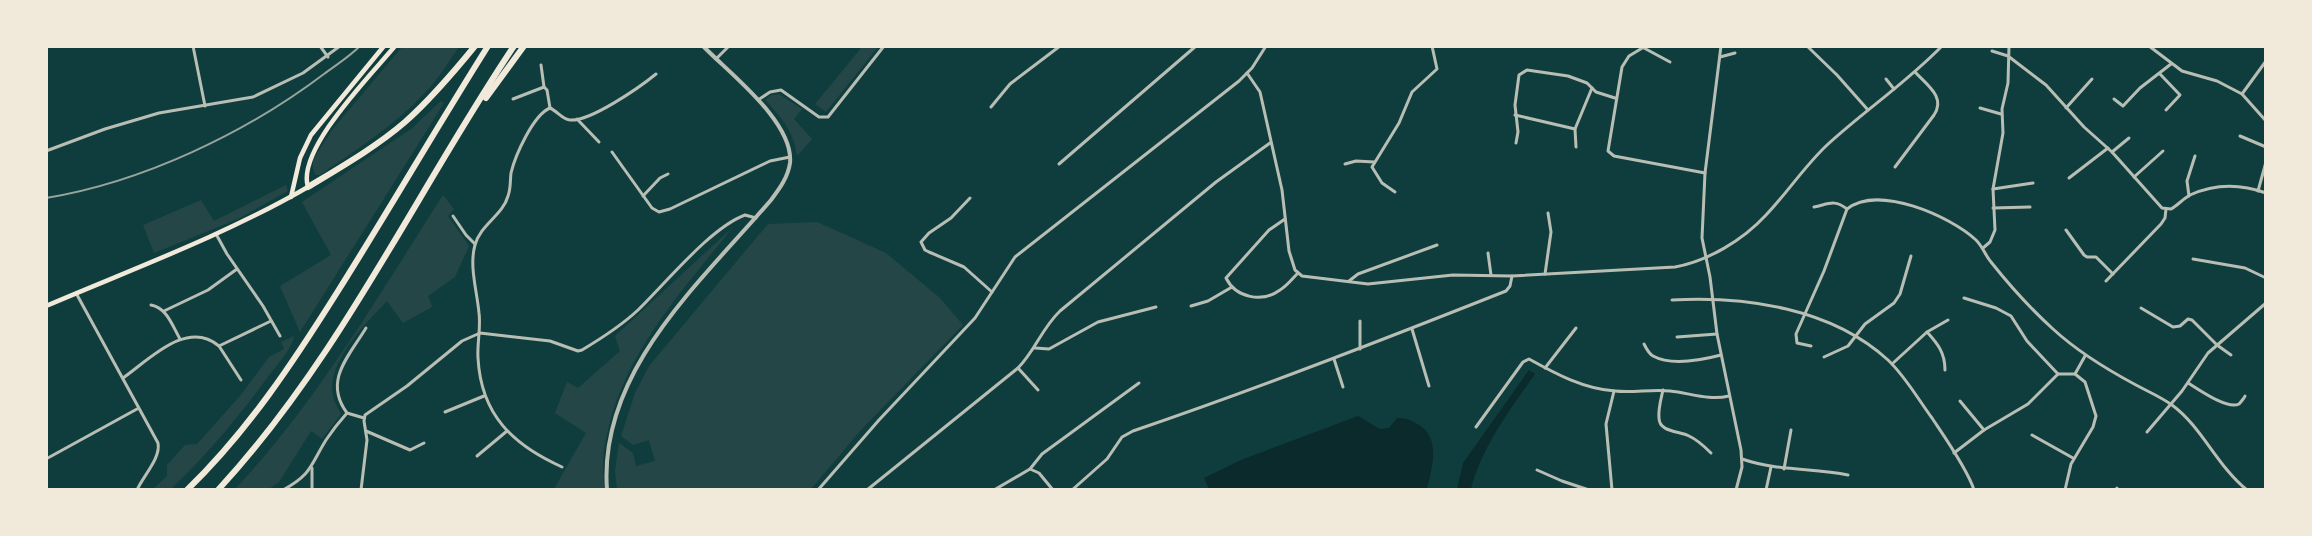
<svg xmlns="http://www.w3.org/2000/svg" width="2312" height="536" viewBox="0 0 2312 536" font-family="'Exo 2',sans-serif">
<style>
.green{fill:#244646}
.water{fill:#0a2a2b}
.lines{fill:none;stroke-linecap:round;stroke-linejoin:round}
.minor{stroke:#b8beb3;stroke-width:3}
.tertiary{stroke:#b8beb3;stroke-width:4}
.secondary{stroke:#f1e9da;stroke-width:4.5}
.motorway{stroke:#f1e9da;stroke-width:6}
.rail{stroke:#97a49c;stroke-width:2}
</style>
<rect width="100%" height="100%" fill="#0f3d3e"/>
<g class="green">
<path d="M402,47H459C450,59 442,73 432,85C400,122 360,147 320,175H315L313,169V160L332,130Z"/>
<polygon points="862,47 878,47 826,112 815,104"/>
<path d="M779,94L802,109L794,119L812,139L797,156C794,132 782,118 765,100L771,95Z"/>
<polygon points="441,101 444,103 300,332 280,286 331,255 302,202 411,129"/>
<polygon points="286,185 288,191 238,219 154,253 143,225 201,200 214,221"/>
<path d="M443,195L454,209L448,216L469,246L455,277L428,296L432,307L403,323L387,301C367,322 325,364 333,396C334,402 338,408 341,414L322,439L311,431L279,482L269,489H235C317,402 378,296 443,195Z"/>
<polygon points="817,222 886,253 940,298 963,325 861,430 811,489 617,489 615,471 619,443 633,453 636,466 655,461 649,440 633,445 621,436 635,393 649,366 768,224"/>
<path d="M733,227C682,291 622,355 606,439C602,455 603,473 604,489H554L586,433L555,413L567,382L578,388L620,351L615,336Z"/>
<path d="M294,336C293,347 278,364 270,374C240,415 208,454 171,489H153L167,476V465L185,445L197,444L240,396L269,357L284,349L281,342Z"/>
</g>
<g class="water">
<path d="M1529,370L1535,374C1510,410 1482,446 1471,489H1457L1463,463Z"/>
<path d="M1358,416L1380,429L1389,428L1397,418C1407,418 1411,420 1419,425C1441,438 1432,468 1427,489H1209L1204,478L1241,460Z"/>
</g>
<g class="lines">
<g class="minor">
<polyline points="193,46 205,106"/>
<polyline points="320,46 328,57"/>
<polyline points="1721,46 1705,173 1702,238 1710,277 1717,334 1741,450 1742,467 1736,490"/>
<polyline points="1807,46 1837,75 1868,110"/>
<polyline points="2149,46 2182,71 2217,81 2242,94 2266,121"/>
<polyline points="1644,47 1629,56 1622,67 1608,151 1614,156 1705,173"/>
<polyline points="1644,48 1670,62"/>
<path d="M1992,51L2008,56L2046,85L2084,127L2112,152L2162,208L2171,209C2178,205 2183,199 2190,195C2214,184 2241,184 2266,193"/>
<polyline points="1720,57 1735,53"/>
<polyline points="716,59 729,46"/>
<polyline points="541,65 544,87"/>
<path d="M1247,73L1260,92L1282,190L1289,251L1295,270L1302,276L1368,284L1453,275L1512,276L1675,267C1708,261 1743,240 1766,215C1787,193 1804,167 1826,146C1864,111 1906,83 1942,46"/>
<polyline points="2160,74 2180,95 2166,110"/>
<polyline points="1886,79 1894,89"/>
<polyline points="2242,94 2266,61"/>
<polyline points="513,99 544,87 547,90 550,108"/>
<polyline points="2114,99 2123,106 2140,88 2171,64"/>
<polyline points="758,100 770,92 781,90 819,117 828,117 884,46"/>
<polyline points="991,107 1010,84 1060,46"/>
<polyline points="1980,108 2001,114"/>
<polyline points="2066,108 2092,79"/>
<polyline points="1515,115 1575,129 1592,88"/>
<polyline points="577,119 599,142"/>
<polyline points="1575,129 1576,147"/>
<polyline points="2240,136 2266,147"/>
<polyline points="1516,143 1518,132 1515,105 1519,75 1527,70 1568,76 1587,83 1596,92 1615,98"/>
<polyline points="46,151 105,129 159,113 253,97 303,73 340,46"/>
<polyline points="612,152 652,208 659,212 670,209 770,161 790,157"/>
<polyline points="2112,152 2129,138"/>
<polyline points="1059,164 1196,46"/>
<polyline points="1345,164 1356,161 1374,162"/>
<path d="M1895,167L1934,115C1946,97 1927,85 1915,72"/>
<polyline points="2134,177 2163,151"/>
<polyline points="2069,178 2108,148"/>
<polyline points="1993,189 2033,183"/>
<polyline points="2258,191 2266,162"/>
<polyline points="1395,192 1382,183 1372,167 1399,123 1412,92 1437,69 1432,46"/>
<polyline points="643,196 660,178 668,174"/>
<polyline points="2189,196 2187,181 2195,156"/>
<polyline points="970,198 951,218 929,233 921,242 925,250 929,252 964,267 992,292"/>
<path d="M1814,207C1829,204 1834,199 1847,209"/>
<polyline points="1993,208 2030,207"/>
<polyline points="453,216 466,235 475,244"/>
<path d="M1285,219L1269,230L1226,278C1236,298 1262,303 1280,290C1287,286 1292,279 1298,273"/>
<polyline points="2066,230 2084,255 2087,257 2096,257 2113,274"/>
<polyline points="216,234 227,254 263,306 280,336"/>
<polyline points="1983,248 1990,242 1995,230 1993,189 2003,133 2002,109 2008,83 2009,46"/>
<polyline points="1488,253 1491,275"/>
<polyline points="2193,259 2245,268 2266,278"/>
<polyline points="1545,274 1551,232 1548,213"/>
<polyline points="1349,281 1358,274 1437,245"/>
<polyline points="2106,281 2161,224 2165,218 2166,209"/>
<path d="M76,293L158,443C161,458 143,476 137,490"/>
<polyline points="1964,298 1996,308 2011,316 2027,341 2058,374 2075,374 2085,382 2096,416 2093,427 2071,464 2065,490"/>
<path d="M1672,300C1746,296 1831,308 1888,360C1905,376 1918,399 1932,418C1944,436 1968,470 1974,490"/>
<path d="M151,305C167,308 172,325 180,339"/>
<polyline points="1191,306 1208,301 1232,287"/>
<polyline points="2141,308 2173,327 2180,326 2188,319 2192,320 2217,345 2231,355"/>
<polyline points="164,311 208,290 237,269"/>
<polyline points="1360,321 1360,349"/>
<polyline points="1412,329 1429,386"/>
<path d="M1927,332C1938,344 1945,353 1945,370"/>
<polyline points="1677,337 1717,334"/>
<path d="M1644,344C1646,348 1649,354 1653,356C1671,366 1702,360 1721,355"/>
<path d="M1811,346L1797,343L1796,334L1824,271L1847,209C1878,184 1950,216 1976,240C1983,247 1985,255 1991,262C2010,286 2031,309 2053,329C2078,352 2106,369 2136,385C2147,391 2161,397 2172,405C2202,427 2217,466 2247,490"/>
<polyline points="1035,348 1049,349 1098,322 1156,307"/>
<polyline points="1824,357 1848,346 1865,324 1894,303 1900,294 1911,256"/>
<polyline points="1334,359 1343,387"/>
<polyline points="1892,364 1927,332 1948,320"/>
<polyline points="1018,368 1038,390"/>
<polyline points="1545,368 1576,328"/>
<polyline points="2075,374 2085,356"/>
<path d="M123,378C150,359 187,319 219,346"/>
<polyline points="241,380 219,346 271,321"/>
<path d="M2188,383C2198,389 2227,410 2239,404C2240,403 2245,397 2245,396"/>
<path d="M1663,390C1661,399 1658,409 1659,418C1659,432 1679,431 1689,436C1698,440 1704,446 1711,453"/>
<polyline points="1960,401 1984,430"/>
<polyline points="445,412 484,396"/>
<path d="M364,418L347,413C323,381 349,356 366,328"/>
<path d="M1476,427L1523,362L1529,359C1556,374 1584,389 1615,391C1633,393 1652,389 1670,391C1690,393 1709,401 1729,396"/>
<polyline points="366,431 410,450 424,443"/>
<polyline points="2147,432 2182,391 2208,353 2266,303"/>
<polyline points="2032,435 2073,458"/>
<polyline points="1954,453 1984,430 2028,404 2058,374"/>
<polyline points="477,456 507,431"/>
<polyline points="46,459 137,409"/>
<path d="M1742,459C1777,471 1813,468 1848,475"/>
<path d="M562,467C513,445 481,415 478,358C477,343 481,328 479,313C477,291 469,266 475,245C480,225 503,215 508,196C511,188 510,181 511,173C515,156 533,115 550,108C557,111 563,120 570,120C590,122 640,87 656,74"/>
<polyline points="312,468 312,490"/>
<polyline points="1030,469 1042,454 1139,383"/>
<polyline points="1784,469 1791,430"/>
<polyline points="1537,470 1562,481 1589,490"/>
<path d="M283,490C312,474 310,466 326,440C332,431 339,422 347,413"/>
<path d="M361,490L367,440L364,421L365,415L407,386L462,341L480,333L550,341L578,351L582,350C602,338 621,326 638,310C666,283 710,228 745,215L756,218"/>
<polyline points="818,490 879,420 975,318 1015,257 1239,81 1252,68 1266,46"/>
<path d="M867,490L1018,368C1035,351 1042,328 1060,311L1216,182L1270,143"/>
<polyline points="994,490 1030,469 1039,473 1053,490"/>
<path d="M1072,490L1107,459L1122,437L1133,431C1259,388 1382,340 1506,291L1510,286L1512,276"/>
<polyline points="1612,490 1606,424 1614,391"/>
<polyline points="1766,490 1771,467"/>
<polyline points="2115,490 2117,488"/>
</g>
<path class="tertiary" d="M607,490C598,371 701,282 771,200C780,188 788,177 790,163C794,122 730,74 703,46"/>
<g class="secondary">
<polyline points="291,197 300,158 311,135 384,46"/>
<path d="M46,306C135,268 225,235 308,187C296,150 372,74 395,46"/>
</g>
<g class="motorway">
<polyline points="486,98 524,46"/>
<path d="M308,187C341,167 376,147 405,122C431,99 453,73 475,46"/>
<path d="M187,490C248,431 294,361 338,291C389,210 437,127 488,46"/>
<path d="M218,490C340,358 415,194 514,46"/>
</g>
<path class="rail" d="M46,198C143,182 246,133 324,74C336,65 349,57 360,46"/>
</g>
<rect width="2312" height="536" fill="none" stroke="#f1e9da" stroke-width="96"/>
</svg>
